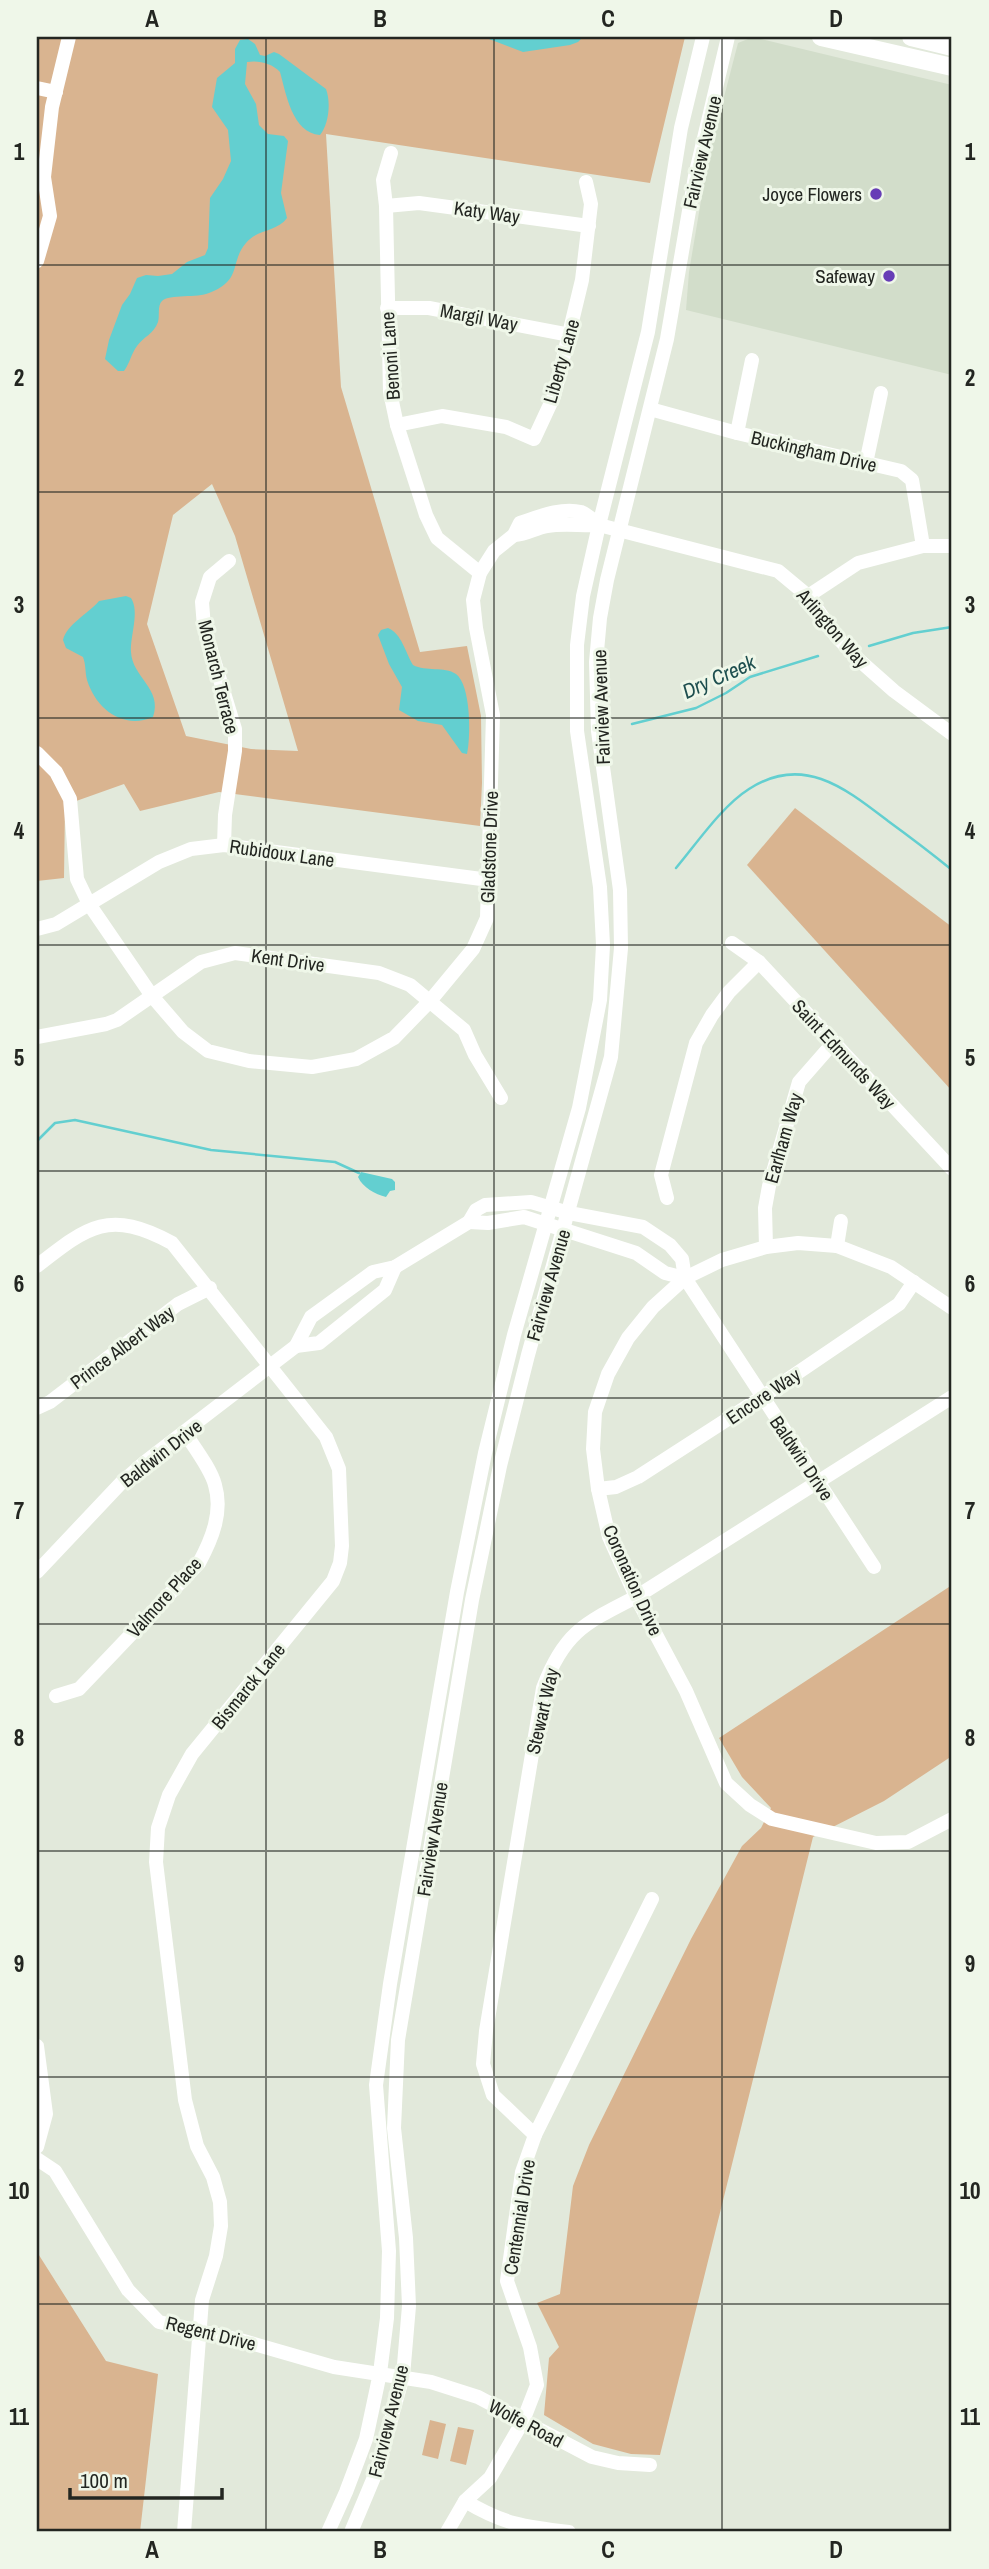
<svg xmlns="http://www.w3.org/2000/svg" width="989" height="2569" viewBox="0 0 989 2569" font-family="'Archivo Narrow',sans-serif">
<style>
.built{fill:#d2ddca}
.green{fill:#d9b490;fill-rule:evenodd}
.water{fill:#63cfd0}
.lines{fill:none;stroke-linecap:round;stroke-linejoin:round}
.stream{stroke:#63cfd0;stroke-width:2.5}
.minor{stroke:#fff;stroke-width:14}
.major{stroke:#fff;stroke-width:18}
.grid{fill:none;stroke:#232621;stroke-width:2;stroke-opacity:0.55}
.poi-dot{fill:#673db6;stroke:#eff7e9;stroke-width:2.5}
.labels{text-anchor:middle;stroke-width:6;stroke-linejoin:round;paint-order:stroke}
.street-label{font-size:19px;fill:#232621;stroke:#eff7e9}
.poi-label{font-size:19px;fill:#232621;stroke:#eff7e9;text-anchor:end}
.water-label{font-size:21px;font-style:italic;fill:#1e4f4f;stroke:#eff7e9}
.neatline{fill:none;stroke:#232621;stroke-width:2.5}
.grid-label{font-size:23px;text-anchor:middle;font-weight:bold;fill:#232621}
</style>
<rect width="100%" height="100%" fill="#e2e9db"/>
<polygon class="built" points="753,37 952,85 952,375 686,310 689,272 708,159 738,43"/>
<g class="green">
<path d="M37,37H685L650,183L326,134L341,387L420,652L467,646L481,716L482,783L480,826L219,792L140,811L124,784L65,805L64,878L37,881ZM212,484L235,536L298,751L251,749L186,736L147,624L173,515Z"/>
<polygon points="795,808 952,927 952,1091 747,865"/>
<polygon points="952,1585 952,1756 884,1801 813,1837 660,2455 631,2454 593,2444 544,2415 549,2358 559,2347 537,2303 560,2294 573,2186 589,2145 691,1939 742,1846 761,1828 771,1808 742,1777 719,1738"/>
<polygon points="37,2252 106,2361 158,2374 140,2532 37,2532"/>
<polygon points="430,2420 446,2424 438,2459 422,2455"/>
<polygon points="458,2427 474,2430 466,2465 450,2461"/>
</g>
<g class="water">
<polygon points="457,37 583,37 578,42 570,45 523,52 489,39"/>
<path d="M248,39L255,44L260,55L265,56L274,52L279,54L326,89C331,102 329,124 320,135C292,133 286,93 280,72C272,63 258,60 247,62L245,84L256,104L259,125L268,134L284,136L288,141L281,193L287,218C277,232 257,229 246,243C229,263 243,280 209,293C198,298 169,294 162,301C157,306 160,316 158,322C154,334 143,337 137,346C131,354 130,363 124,371H118L105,359L109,340L122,305L130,294L137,278L146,275L158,276L172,274L187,262L205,255L208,248L210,198L223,179L231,161L228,130L212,107L217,78L235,63V49L240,40Z"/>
<path d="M126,596L131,598C140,612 130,636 131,652C132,677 163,689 153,717C123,730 96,709 87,680C85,672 86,665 83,657L66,648L63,640C67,624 88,614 99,601Z"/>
<path d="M388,628C402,634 405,652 413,665C426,672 444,666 456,674C471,685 471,737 467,754L462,753L442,725L418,721L399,710L402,687L389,664L378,635L381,630Z"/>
<path d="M361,1172L392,1179L395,1182V1190L390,1191L386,1197C375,1194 363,1188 358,1177Z"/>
</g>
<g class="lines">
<g class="stream">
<polyline points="869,646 913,633 952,627"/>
<polyline points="632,724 696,708 726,693 750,677 818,656"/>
<path d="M676,868C697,843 722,806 749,789C803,754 845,788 888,821C910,837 931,853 952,870"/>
<polyline points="37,1141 55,1123 75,1120 211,1150 335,1162 359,1173"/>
</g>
<g class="minor">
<polyline points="37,88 56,92"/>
<polyline points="391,153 383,180 386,206 390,392 397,425 426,515 437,538 480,573"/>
<polyline points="386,206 419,203 589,226"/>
<polyline points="37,261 50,216 44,177 52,107 69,37"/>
<polyline points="387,308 429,308 570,335"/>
<polyline points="650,409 737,433 901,471 912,480 923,546"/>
<polyline points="397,425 442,416 506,427 534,439 554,396 582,280 591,204 586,182"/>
<polyline points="737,433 752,360"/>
<polyline points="866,463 881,393"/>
<path d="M514,535C528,534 535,528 547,526C564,523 581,526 599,525L778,571L808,596L836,636L859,660L894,691L952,734"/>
<polyline points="808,596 858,563 923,546 952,546"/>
<path d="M37,753L56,772L70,799L77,879L89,904L152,996L183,1032L208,1051L249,1061L312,1067L356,1059L394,1038L430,1001L473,949L487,918L493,715L476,628L473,600L480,573L494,551L514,535L520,523C538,517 561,507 581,512C587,514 594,521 599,525"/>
<polyline points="224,845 225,815 235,751 235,729 204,627 202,602 210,577 229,561"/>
<polyline points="37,929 56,924 159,862 191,849 224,845 489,880"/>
<polyline points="732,943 759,962 952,1169"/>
<polyline points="37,1037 106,1024 117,1020 201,962 235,953 379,973 410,985 464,1030 475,1055 501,1098"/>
<polyline points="667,1198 661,1175 696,1043 712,1015 729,992 759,962"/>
<polyline points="469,1222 488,1223 524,1217 636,1253 665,1273 685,1278"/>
<polyline points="837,1246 841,1221"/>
<polyline points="766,1247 765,1208 769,1186 799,1082 834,1042"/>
<path d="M37,1266C88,1226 109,1209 172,1243L326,1437L339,1469L342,1546L340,1563L333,1581L192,1754L169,1795L158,1828L156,1862L185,2100L197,2146L213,2177L220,2202L221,2226L216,2256L202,2300L184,2532"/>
<polyline points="952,1308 891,1267 837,1246 798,1243 766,1247 722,1260 685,1278 653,1307 628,1338 608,1374 595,1412 593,1449 598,1489 609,1537 636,1597 686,1691 726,1783 750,1805 772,1819 876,1843 908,1842 952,1819"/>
<polyline points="296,1346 319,1343 385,1290 395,1267"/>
<polyline points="37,1408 50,1402 178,1304 210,1288"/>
<polyline points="598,1489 616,1487 638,1477 762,1397 899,1304 914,1282"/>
<polyline points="37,1572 121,1483 145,1462 296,1346 311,1317 373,1272 395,1267 469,1222 476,1210 485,1205 531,1202 569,1213 643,1227 670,1245 682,1259 685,1278 874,1567"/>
<path d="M56,1696L79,1689L199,1563C212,1539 223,1512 215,1485C211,1469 194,1447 185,1433"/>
<polyline points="37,2046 46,2114 37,2147"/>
<path d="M535,2135L493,2095L483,2064L486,2031L543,1688C564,1632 585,1623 636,1597L952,1397"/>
<polyline points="37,2159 55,2171 128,2290 159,2322 240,2340 334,2367 431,2382 478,2397 592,2457 618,2463 650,2465"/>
<path d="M465,2501C503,2524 525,2527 569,2532"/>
<polyline points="328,2532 346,2492 366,2439 380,2373 387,2318 389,2251 376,2085 390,1984 457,1592 485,1453 514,1335 579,1108 600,1000 603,945 600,887 577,731 577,645 583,596 599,525 648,332 681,128 703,37"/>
<polyline points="351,2532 377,2470 403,2376 409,2306 406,2238 394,2128 398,2040 472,1600 500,1466 528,1355 611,1057 621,948 620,890 598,731 596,662 600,618 607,580 667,339 695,176 728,37"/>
<polyline points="447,2532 465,2501 490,2478 523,2421 537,2385 530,2347 507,2281 522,2172 535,2135 652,1899"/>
</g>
<g class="major">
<polyline points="821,37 952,67"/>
<polyline points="911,37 952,47"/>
</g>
</g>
<path class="grid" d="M266,37V2532M494,37V2532M722,37V2532M37,265H952M37,492H952M37,718H952M37,945H952M37,1171H952M37,1398H952M37,1624H952M37,1851H952M37,2077H952M37,2304H952"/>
<g class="poi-dot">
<circle cx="876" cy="194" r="7"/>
<circle cx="889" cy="276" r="7"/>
</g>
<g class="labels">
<g class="street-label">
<text transform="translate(702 152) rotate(-77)" y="7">Fairview Avenue</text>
<text transform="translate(487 212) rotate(8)" y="7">Katy Way</text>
<text transform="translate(479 317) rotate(11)" y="7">Margil Way</text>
<text transform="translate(390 356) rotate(-94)" y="7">Benoni Lane</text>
<text transform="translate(561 361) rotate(-74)" y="7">Liberty Lane</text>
<text transform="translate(814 451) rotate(13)" y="7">Buckingham Drive</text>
<text transform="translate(833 628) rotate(49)" y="7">Arlington Way</text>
<text transform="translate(219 677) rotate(76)" y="7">Monarch Terrace</text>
<text transform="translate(601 707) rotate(-92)" y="7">Fairview Avenue</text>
<text transform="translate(489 847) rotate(-88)" y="7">Gladstone Drive</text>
<text transform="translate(282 853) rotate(8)" y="7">Rubidoux Lane</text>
<text transform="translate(288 960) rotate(8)" y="7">Kent Drive</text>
<text transform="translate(844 1054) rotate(47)" y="7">Saint Edmunds Way</text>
<text transform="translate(783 1138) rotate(-74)" y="7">Earlham Way</text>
<text transform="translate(548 1285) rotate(-74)" y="7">Fairview Avenue</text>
<text transform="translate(122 1347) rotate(-37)" y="7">Prince Albert Way</text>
<text transform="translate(763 1396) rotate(-34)" y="7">Encore Way</text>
<text transform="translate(161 1453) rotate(-38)" y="7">Baldwin Drive</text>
<text transform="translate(802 1458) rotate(56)" y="7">Baldwin Drive</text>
<text transform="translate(633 1580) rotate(66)" y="7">Coronation Drive</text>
<text transform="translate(164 1597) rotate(-48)" y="7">Valmore Place</text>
<text transform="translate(248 1686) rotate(-51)" y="7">Bismarck Lane</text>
<text transform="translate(542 1711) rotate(-77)" y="7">Stewart Way</text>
<text transform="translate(432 1839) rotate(-81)" y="7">Fairview Avenue</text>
<text transform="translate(519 2217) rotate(-81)" y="7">Centennial Drive</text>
<text transform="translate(211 2333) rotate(14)" y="7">Regent Drive</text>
<text transform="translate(388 2421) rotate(-76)" y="7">Fairview Avenue</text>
<text transform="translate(526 2423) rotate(28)" y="7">Wolfe Road</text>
</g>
<g class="poi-label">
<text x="862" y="201">Joyce Flowers</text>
<text x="875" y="283">Safeway</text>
</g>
<g class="water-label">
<text transform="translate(719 677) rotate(-24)" y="7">Dry Creek</text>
</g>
</g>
<rect width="989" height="2569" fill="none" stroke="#eff7e9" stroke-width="77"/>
<path d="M70 2488v10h152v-10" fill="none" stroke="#232621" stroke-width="3.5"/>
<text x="80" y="2488" font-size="21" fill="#232621" stroke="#eff7e9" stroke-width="5" paint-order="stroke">100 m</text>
<rect x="38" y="38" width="912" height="2492" class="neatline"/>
<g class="grid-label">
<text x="152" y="27">A</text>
<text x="380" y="27">B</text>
<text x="608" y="27">C</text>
<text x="836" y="27">D</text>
<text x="19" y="160">1</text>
<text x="970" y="160">1</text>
<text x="19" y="386">2</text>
<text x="970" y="386">2</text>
<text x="19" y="613">3</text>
<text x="970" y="613">3</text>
<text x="19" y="839">4</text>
<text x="970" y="839">4</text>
<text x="19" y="1066">5</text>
<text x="970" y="1066">5</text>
<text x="19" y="1292">6</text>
<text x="970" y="1292">6</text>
<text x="19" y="1519">7</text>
<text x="970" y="1519">7</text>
<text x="19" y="1746">8</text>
<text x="970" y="1746">8</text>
<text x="19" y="1972">9</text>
<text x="970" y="1972">9</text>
<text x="19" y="2199">10</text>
<text x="970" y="2199">10</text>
<text x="19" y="2425">11</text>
<text x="970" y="2425">11</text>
<text x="152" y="2558">A</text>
<text x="380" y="2558">B</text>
<text x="608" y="2558">C</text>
<text x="836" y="2558">D</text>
</g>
</svg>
